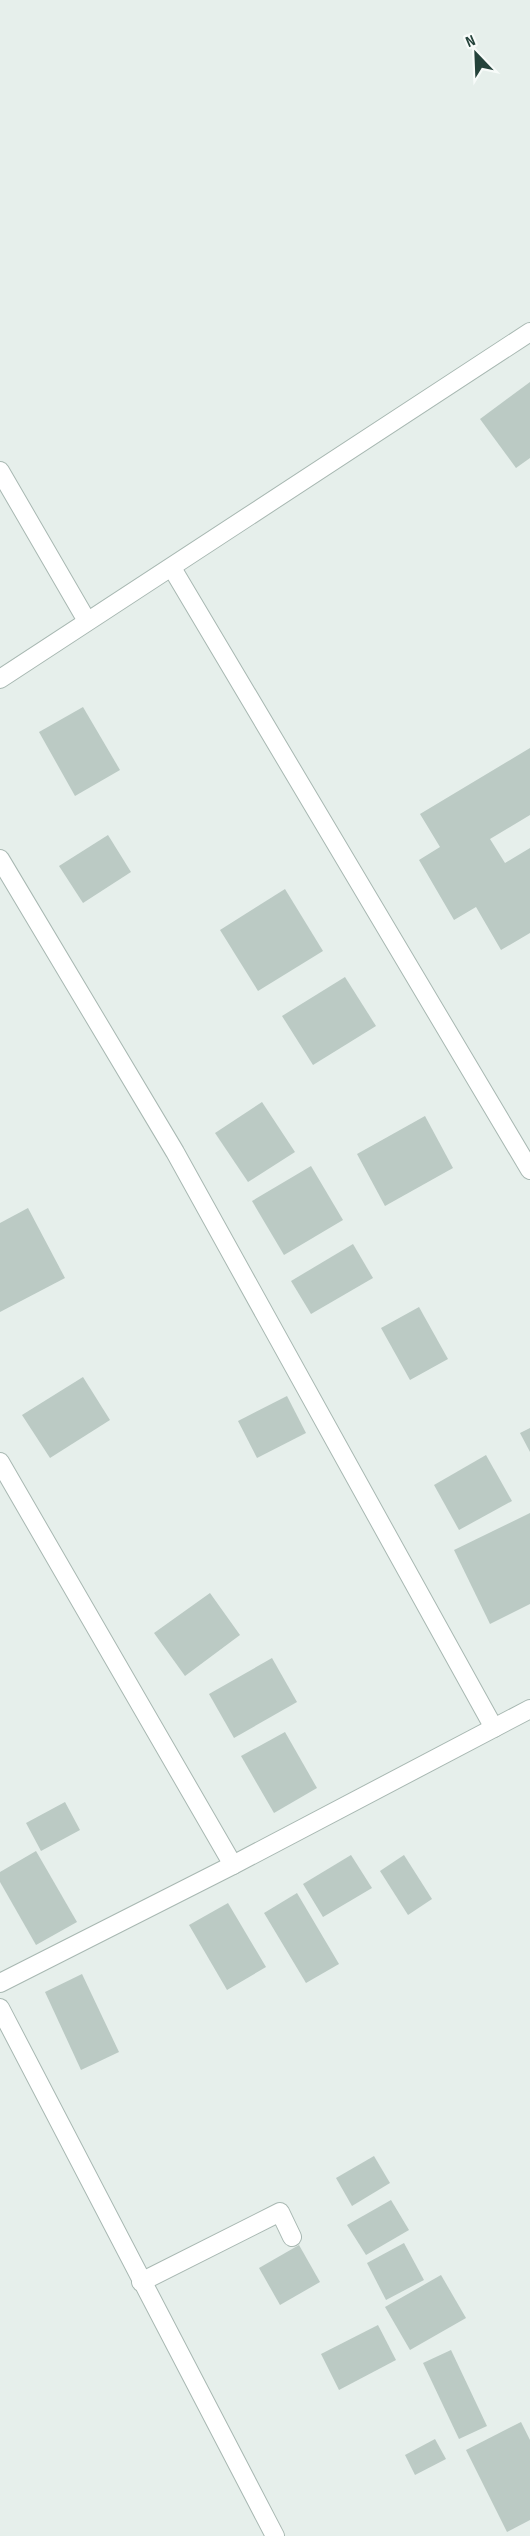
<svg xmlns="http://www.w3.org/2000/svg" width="530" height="2536" viewBox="0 0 530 2536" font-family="'Sofia Sans Condensed',sans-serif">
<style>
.building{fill:#bbcac4}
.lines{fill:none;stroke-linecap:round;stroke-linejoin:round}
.minor-casing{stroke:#a8b8b2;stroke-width:20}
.minor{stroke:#fff;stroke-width:18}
</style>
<rect width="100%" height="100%" fill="#e6efeb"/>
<g class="building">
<polygon points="530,382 530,458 516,468 480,419"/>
<polygon points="83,707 120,770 75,796 39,732"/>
<polygon points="530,748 530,815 490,839 505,863 530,848 530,933 501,950 476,907 454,920 419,860 440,847 420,814"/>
<polygon points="108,835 131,872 83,903 59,866"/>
<polygon points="285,889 323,951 258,991 220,930"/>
<polygon points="345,977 376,1026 313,1065 282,1016"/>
<polygon points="262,1102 295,1152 248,1182 215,1133"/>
<polygon points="425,1116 453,1168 385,1206 357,1154"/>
<polygon points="311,1166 343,1220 284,1255 252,1201"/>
<polygon points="28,1208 65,1278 0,1312 0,1223"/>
<polygon points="353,1244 373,1278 311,1314 291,1281"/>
<polygon points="419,1307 448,1359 410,1380 381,1328"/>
<polygon points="83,1377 110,1420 50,1458 22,1415"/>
<polygon points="287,1396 306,1433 257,1458 238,1421"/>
<polygon points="530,1428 530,1452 520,1433"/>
<polygon points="486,1455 512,1501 459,1530 434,1485"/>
<polygon points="530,1513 530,1604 490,1624 454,1550"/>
<polygon points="210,1593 240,1635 185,1676 154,1633"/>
<polygon points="272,1658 297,1702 234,1738 209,1694"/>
<polygon points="285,1732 317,1788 274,1813 241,1756"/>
<polygon points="65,1802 80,1830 41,1851 26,1823"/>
<polygon points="36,1851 77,1922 36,1945 0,1882 0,1872"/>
<polygon points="351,1855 372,1888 323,1917 303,1884"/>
<polygon points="404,1855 432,1899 408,1915 380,1871"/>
<polygon points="297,1893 339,1964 306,1983 264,1913"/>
<polygon points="228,1903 266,1967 227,1990 189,1925"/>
<polygon points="82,1974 119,2052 81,2070 45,1992"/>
<polygon points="374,2156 390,2183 352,2206 336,2178"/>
<polygon points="391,2200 409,2230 366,2255 347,2225"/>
<polygon points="404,2243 424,2280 386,2300 367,2263"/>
<polygon points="299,2245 320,2282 280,2305 259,2268"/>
<polygon points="441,2275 466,2318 410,2350 385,2307"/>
<polygon points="378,2325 396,2360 339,2390 321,2354"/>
<polygon points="451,2350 487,2426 459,2439 423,2363"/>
<polygon points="521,2422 530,2440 530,2520 507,2532 466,2450"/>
<polygon points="435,2439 446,2459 415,2475 405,2455"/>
</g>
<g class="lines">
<defs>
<g id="minor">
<polyline points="0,471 87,621"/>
<polyline points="172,568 530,1170"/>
<polyline points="0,679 530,332"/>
<polyline points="0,859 175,1152 494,1728"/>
<polyline points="0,1462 233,1865"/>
<polyline points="0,1983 233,1865 530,1709"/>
<polyline points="0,2008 275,2536"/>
<polyline points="141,2282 280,2212 292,2237"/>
</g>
</defs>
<use href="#minor" class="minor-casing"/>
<use href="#minor" class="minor"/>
</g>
<g transform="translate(476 54) rotate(337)" stroke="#f7fbf9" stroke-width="4.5" paint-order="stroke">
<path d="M0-4.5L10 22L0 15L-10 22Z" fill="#24423a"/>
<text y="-9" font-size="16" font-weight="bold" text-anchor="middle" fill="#24423a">N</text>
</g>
</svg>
